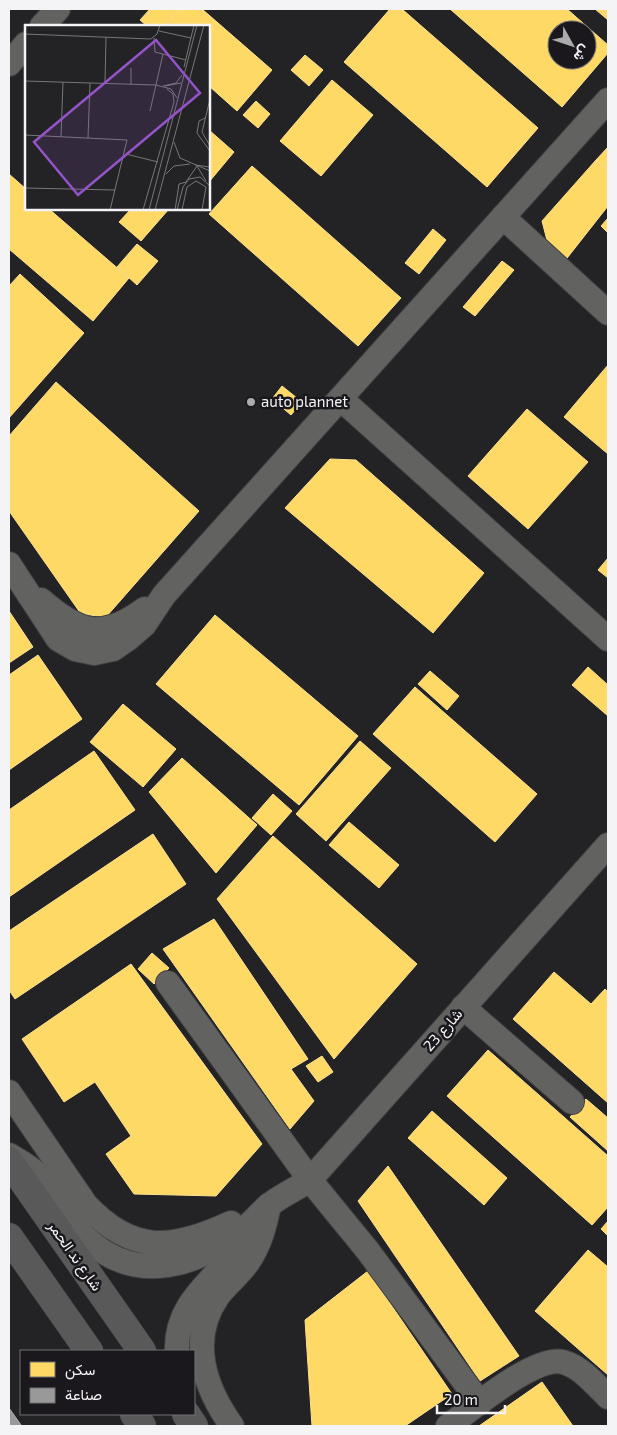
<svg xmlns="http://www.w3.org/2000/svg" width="617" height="1435" viewBox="0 0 617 1435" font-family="'Exo 2',Vazirmatn,sans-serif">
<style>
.homes{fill:#ffd966;stroke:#fce191;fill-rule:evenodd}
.industry{fill:#999;stroke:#b4b4b5}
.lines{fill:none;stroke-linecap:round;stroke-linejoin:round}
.minor-casing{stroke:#403f41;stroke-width:26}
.major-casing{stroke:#403f41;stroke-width:29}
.minor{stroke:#626261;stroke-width:24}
.major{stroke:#59595a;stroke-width:28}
.poi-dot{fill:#abaaac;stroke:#1a181c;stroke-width:2}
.labels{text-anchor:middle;stroke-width:5;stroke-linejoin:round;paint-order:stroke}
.poi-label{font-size:15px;fill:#f4f3f6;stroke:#1a181c;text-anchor:start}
.street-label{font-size:15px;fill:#f4f3f6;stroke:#1a181c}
.inset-road{fill:none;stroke:#777678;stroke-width:1}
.view{fill:#9354ca;fill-opacity:0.15;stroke:#9354ca;stroke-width:2.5}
.inset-edge{fill:none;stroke:#f4f3f6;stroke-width:2.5}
</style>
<rect width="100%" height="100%" fill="#232224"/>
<g class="homes">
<polygon points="150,9 180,9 165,26 147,26 140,20"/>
<polygon points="180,9 202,9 272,70 237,111 209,86 209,26 165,26"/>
<polygon points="390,9 402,9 538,128 487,187 344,62"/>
<path d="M450,9H567L608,45V53L562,107ZM557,30H587V60H557Z"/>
<polygon points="595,9 608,9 608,20"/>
<polygon points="305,55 323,70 309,86 291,70"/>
<polygon points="332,80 373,115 321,176 280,141"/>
<polygon points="256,101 270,114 258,128 243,115"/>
<polygon points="209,130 234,152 209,182"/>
<polygon points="608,147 608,171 596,160"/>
<polygon points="596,160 608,171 608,206 564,262 550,252 542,221"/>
<polygon points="252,166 401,298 358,346 209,214"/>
<polygon points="9,174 26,189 26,209 49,209 129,278 93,321 9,249"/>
<polygon points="131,209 169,209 141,241 119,222"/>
<polygon points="608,218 608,233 601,226"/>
<polygon points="433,229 446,240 419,274 405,263"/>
<polygon points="137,244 158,261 137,285 117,267"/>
<polygon points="502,261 514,270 475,316 463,307"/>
<polygon points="20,274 84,333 9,418 9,286"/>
<polygon points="608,365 608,454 564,417"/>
<polygon points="56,382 199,511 106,617 81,614 9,511 9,436"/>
<polygon points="282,386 302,402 291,415 272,399"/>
<polygon points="527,409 588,462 528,529 468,476"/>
<polygon points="330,459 356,460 484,573 433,633 285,508"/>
<polygon points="608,558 608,578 598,570"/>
<polygon points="9,611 33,647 9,663"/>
<polygon points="215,615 358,736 299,805 156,684"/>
<polygon points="38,655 82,719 9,770 9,675"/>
<polygon points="588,667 608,685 608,716 572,685"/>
<polygon points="430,671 459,696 447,710 418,684"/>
<polygon points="415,687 537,794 495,842 373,734"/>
<polygon points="123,704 176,749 143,787 90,742"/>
<polygon points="360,741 391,768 326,841 296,814"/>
<polygon points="94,751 135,810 9,897 9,810"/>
<polygon points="182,758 257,825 216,873 149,792"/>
<polygon points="273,794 292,811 271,835 252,818"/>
<polygon points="349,822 399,865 379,888 329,845"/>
<polygon points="153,834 186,884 15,999 9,990 9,931"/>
<polygon points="273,836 417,964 334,1059 217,899"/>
<polygon points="214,919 308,1059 291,1069 314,1101 290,1129 163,949"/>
<polygon points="152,953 169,968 154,984 138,969"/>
<polygon points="131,964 262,1144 216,1196 134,1194 106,1154 131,1136 95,1082 64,1102 22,1039"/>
<polygon points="554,972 591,1004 605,989 608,992 608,1103 513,1019"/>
<polygon points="488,1050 608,1156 608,1207 592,1225 447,1096"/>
<polygon points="322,1056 333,1072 318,1082 306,1066"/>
<polygon points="586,1099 608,1118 608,1151 570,1117"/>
<polygon points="432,1111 507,1178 484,1205 408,1138"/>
<polygon points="388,1166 519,1356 480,1381 358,1201"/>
<polygon points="608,1221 608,1236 601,1229"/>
<polygon points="588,1250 608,1267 608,1375 535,1311"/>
<polygon points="368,1271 452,1394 405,1426 312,1426 305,1320"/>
<polygon points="542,1382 573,1426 479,1426"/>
</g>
<polygon class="industry" points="9,1408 21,1425 19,1426 9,1426"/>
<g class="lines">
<defs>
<g id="minor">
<polyline points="42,26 58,9"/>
<polyline points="9,64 26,44"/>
<polyline points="503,217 608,313"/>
<polyline points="341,399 608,639"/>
<polyline points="9,564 58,639 75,649 94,653 113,649 129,638 144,625 164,595 608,100"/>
<path d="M41,600C79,633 102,641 145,609"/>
<polyline points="168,983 310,1180 368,1251 480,1403"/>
<polyline points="463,1007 572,1102"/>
<path d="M9,1092L86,1205C133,1255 173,1250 231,1223"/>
<path d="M9,1155C19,1161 29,1166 37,1174C57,1194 67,1221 88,1240C139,1286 199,1265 246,1227C254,1221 260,1213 268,1206C280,1196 296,1189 310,1180L608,845"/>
<path d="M177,1351C175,1300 219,1277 246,1240"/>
<path d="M232,1426C204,1387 188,1339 218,1296C227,1284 240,1274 248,1262C260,1245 265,1225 269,1205"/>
<path d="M448,1426C472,1409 535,1355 563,1362C581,1367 595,1384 608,1397"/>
</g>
<g id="major">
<polyline points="9,1161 142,1351"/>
<polyline points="9,1237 89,1351"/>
<polyline points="134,1414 142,1426"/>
<polyline points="186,1414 194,1426"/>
</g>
</defs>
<use href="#minor" class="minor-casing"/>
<use href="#major" class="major-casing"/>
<use href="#minor" class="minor"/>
<use href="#major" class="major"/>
</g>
<circle class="poi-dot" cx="251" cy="402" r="5"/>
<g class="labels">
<g class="poi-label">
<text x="261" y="407">auto plannet</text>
</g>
<g class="street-label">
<text transform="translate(443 1030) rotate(-49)" y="5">شارع 23</text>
<text transform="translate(75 1256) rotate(55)" y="5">شارع ند الحمر</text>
</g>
</g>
<g transform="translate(25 25)">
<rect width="185" height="185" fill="#232224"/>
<path class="inset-road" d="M134,6L166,13M0,9L126,14L132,9L135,0M129,13L130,27L161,35M159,42L169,0M0,56L131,60L146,64L152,73M80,58L81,12M106,59V43M138,61L151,58L157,50M140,61L156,58M185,74L177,107L185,121M125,86L138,29M180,93L174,96L172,108L185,126M0,110L102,115L85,185M36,112L38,57M63,113L65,58M149,117L155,133L185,146M101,129L133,137M170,140L185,142M141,149L149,141L165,139M0,163L90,165M118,185L149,77L148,69L142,64M124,185L172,0M130,185L179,0M150,185L154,159L161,157L172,141L181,156M152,185L158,162L164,154L175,152L185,161M157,185L162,162L171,156L181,162L177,185"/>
<path class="view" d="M131,15L175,68L53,170L9,117Z"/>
<rect width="185" height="185" class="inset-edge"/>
</g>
<rect width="617" height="1435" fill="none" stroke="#f4f3f6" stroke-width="20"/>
<rect x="20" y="1350" width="175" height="65" fill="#1a181c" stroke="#717073"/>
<rect x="30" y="1362" width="25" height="15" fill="#ffd966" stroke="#717073"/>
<text x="65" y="1375" font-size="15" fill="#f4f3f6">سكن</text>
<rect x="30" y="1388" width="25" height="15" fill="#999999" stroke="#717073"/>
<text x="65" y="1400" font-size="15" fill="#f4f3f6">صناعة</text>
<g transform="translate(572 45) rotate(130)"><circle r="24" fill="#1a181c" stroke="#717073"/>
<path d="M0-4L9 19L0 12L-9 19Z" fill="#abaaac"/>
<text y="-8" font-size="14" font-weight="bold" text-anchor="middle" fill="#f4f3f6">ش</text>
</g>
<path d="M437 1405v8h68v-8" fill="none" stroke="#f4f3f6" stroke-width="2.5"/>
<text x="444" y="1405" font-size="15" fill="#f4f3f6" stroke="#1a181c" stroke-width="4" paint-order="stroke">20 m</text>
</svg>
